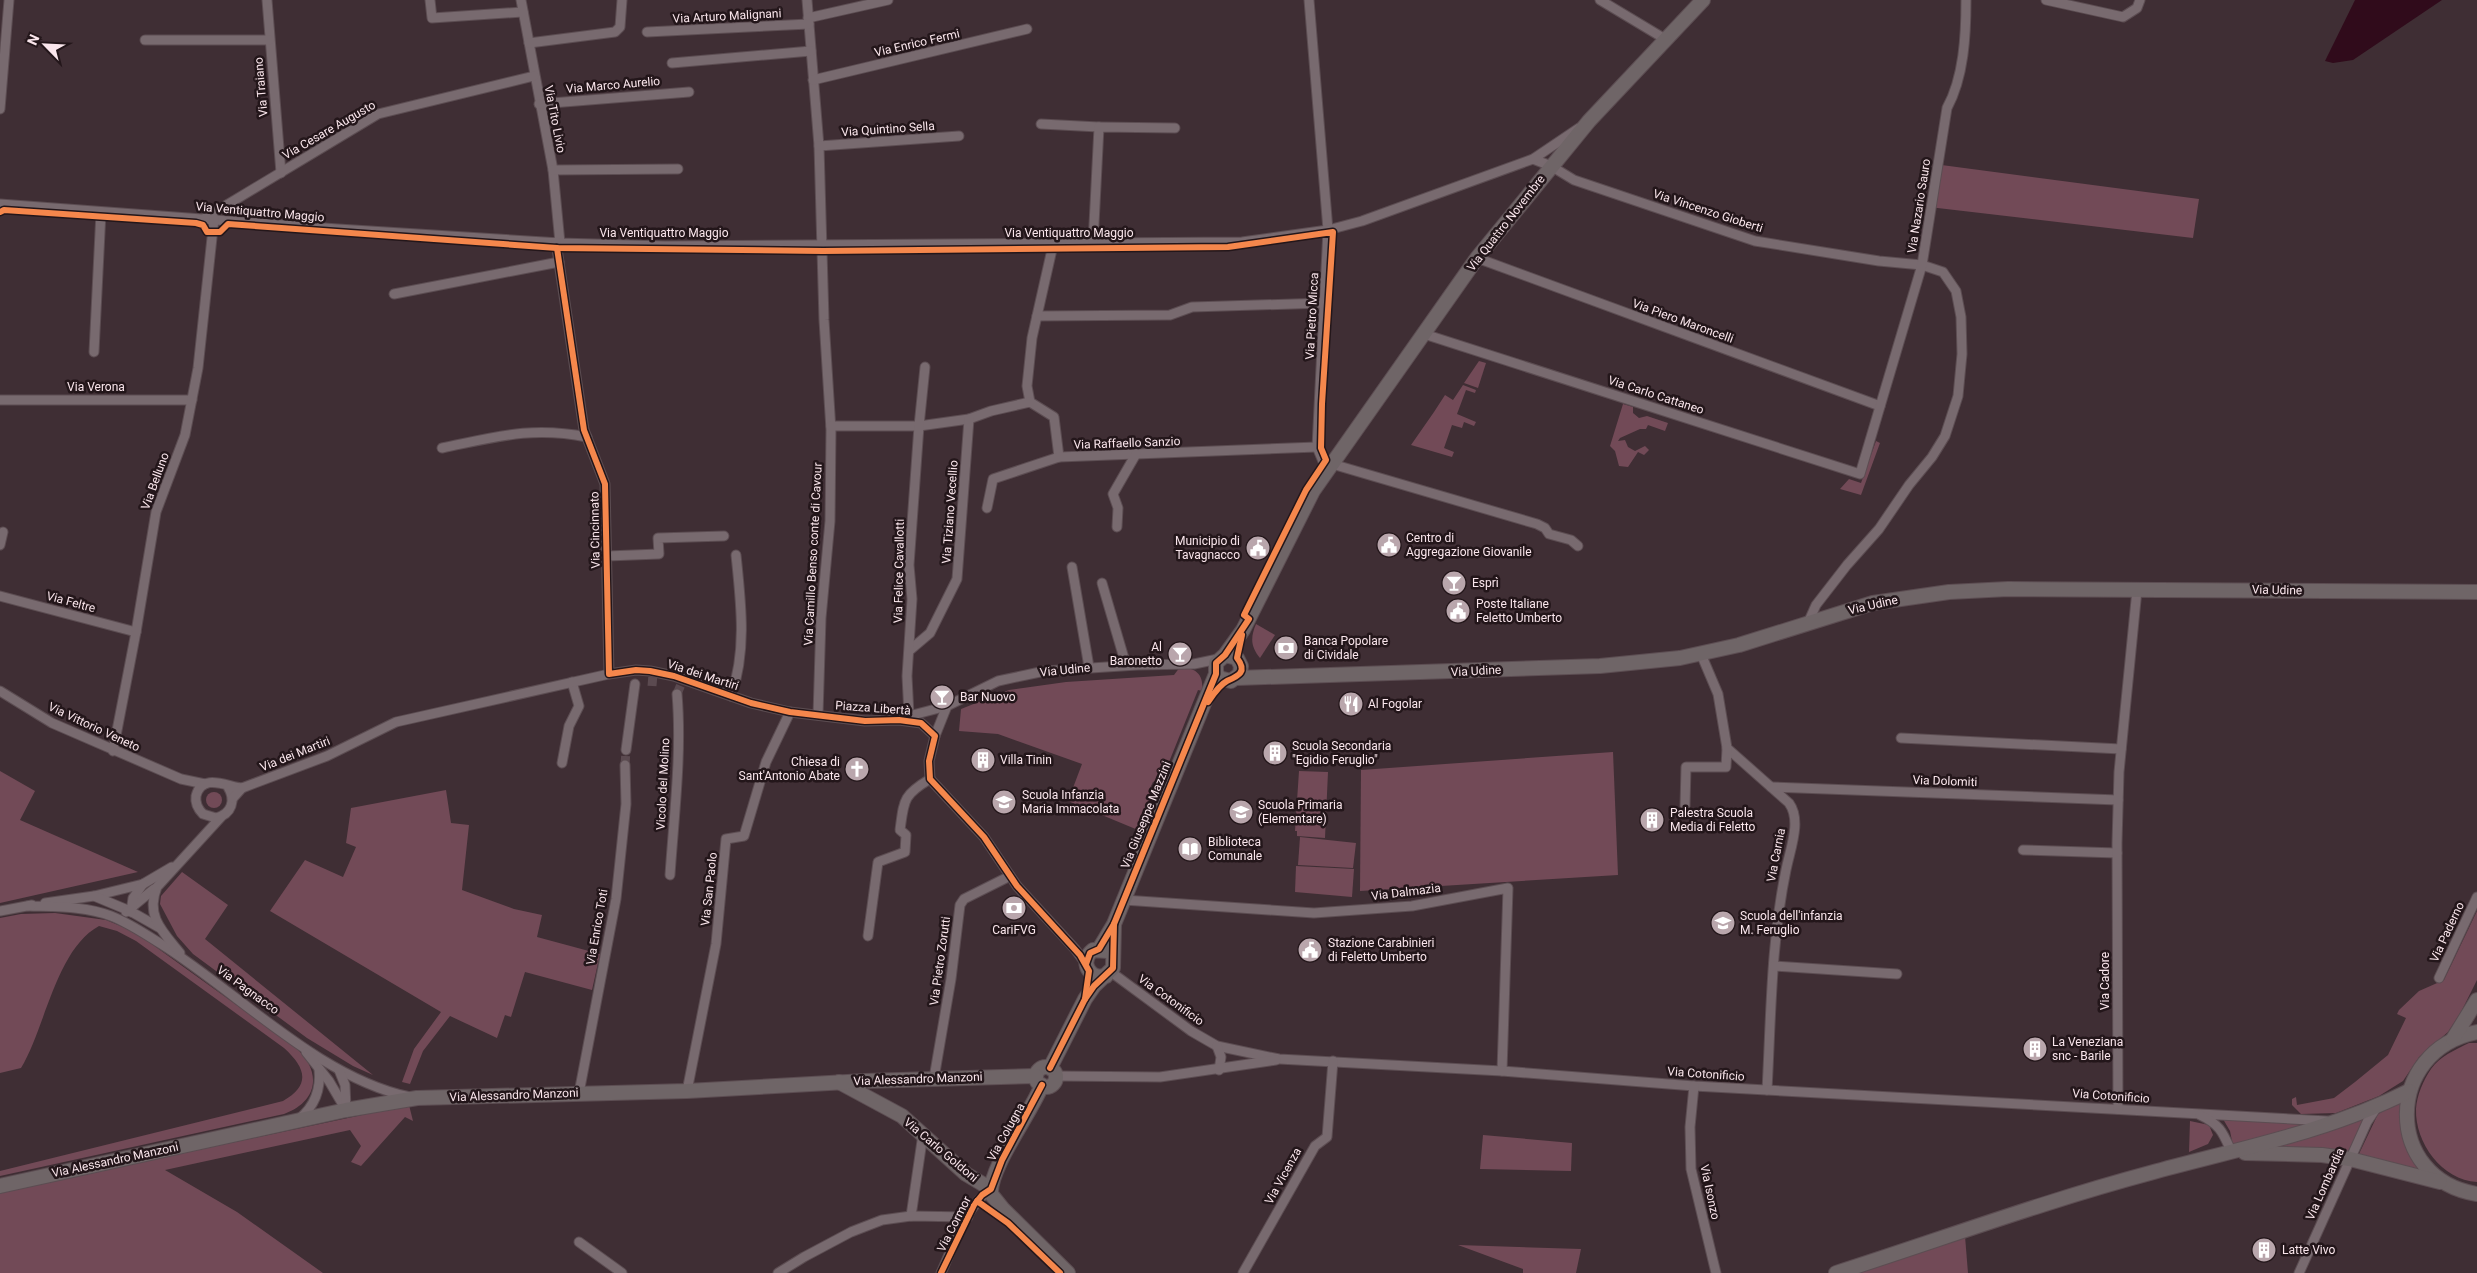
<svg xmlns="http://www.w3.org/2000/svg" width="2477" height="1273" viewBox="0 0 2477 1273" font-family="Roboto,sans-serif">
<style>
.green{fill:#724a57}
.water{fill:#300b1b}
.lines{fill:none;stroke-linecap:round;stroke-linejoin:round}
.street-tunnel{stroke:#5b4a50;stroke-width:9;stroke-dasharray:9 4.5;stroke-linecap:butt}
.street-casing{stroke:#5c4d52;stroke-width:11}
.secondary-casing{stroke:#5c4d52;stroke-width:16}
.street{stroke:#786a6f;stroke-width:9}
.secondary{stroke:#6f6567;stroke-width:14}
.cycleway-casing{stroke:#23161a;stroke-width:9}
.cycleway{stroke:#f5874c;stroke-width:6}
.labels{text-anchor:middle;stroke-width:5;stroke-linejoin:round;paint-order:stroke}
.street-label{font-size:12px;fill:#fae6ec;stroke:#23161a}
.poi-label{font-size:12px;fill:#fae6ec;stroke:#23161a;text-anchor:start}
</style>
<rect width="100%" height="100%" fill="#3f2e34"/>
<g class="green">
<polygon points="1934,164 2199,199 2193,238 1929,207"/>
<polygon points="1479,361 1486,363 1478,388 1464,383"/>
<polygon points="1463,385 1476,390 1475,393 1466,390 1457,414 1476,422 1474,426 1464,422 1462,428 1452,425 1444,448 1454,452 1452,457 1411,445 1434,412 1456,420 1434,412 1445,395 1453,400"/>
<polygon points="1623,404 1633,407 1633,413 1639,418 1647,416 1668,423 1665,431 1648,425 1646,429 1640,429 1620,438 1618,441 1625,440 1628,447 1635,451 1645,446 1649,450 1644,455 1638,452 1628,467 1619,466 1615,451 1610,446"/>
<polygon points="1876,441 1880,443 1861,495 1840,489 1849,479 1861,483"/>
<path d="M1256,624L1275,635L1260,658C1251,647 1250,638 1256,624Z"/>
<path d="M1180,667C1196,668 1204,674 1202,691L1198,690L1163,777L1153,782L1150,788L1152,797L1138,830L1068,801L1082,764L998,734L959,731L961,709L1009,690L1066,682L1174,675Z"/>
<polygon points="1613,752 1618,875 1360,891 1361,770"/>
<polygon points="0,771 35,791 20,820 138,872 0,903"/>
<polygon points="1299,771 1328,772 1325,838 1297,836 1297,831 1295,831"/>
<polygon points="446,790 451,823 469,825 462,890 514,909 542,915 537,937 600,954 592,990 525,972 511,1017 505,1015 497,1038 450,1016 423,1051 410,1084 402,1082 414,1049 441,1012 270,911 305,860 343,877 356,847 346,843 351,808"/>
<circle cx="214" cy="800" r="8"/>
<polygon points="1300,837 1356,843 1353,868 1298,865"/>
<polygon points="1296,866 1354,869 1352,897 1295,892"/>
<polygon points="182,872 228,905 205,939 373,1075 353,1066 307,1038 193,954 177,936 160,904 161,896"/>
<polygon points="2477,911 2477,980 2462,1010 2448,1032 2419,1057 2403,1081 2379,1096 2336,1113 2301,1114 2292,1105 2292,1099 2296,1097 2297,1105 2334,1098 2355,1082 2388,1055 2406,1018 2397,1014 2399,1010 2419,991 2444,980"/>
<path d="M55,913L106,920L135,932L295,1047C322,1071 319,1101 284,1114L0,1176V1171L283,1101C311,1085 306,1068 284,1048L136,941L117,931L99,926C56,949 45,1029 21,1068L0,1073V918L21,914Z"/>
<path d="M2469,1043H2477V1182C2442,1180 2415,1143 2416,1109C2417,1095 2423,1081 2431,1069C2440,1056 2455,1050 2469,1043Z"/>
<path d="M2404,1100C2403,1131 2404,1145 2422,1171L2358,1156L2378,1114Z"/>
<polygon points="409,1105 413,1121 405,1117 361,1166 351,1162 361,1146 350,1130 165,1170 237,1212 323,1273 0,1273 0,1192"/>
<polygon points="2367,1117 2349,1154 2254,1150"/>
<polygon points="2223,1119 2310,1123 2233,1146 2230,1131"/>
<polygon points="2190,1121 2209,1125 2213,1135 2208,1144 2189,1152"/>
<polygon points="1483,1135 1572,1143 1571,1171 1480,1169"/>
<polygon points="1965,1236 1968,1273 1850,1273"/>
<polygon points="1458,1245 1581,1249 1576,1273 1523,1273 1523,1269"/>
</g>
<polygon class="water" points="2355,0 2442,0 2353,60 2333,63 2325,61"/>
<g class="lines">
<g class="street-tunnel">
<polyline points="652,686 653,674"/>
<polyline points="677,694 682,682"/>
<polyline points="625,765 626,750"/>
</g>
<defs>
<g id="street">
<polyline points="267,0 281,173"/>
<polyline points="430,0 432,18 523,12"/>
<polyline points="521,0 553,170 560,243"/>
<polyline points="807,0 819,146 824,320 831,430 830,521 821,618 818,715"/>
<polyline points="1309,0 1328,230 1317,447 1327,471"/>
<polyline points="1600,0 1665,39"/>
<polyline points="2046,0 2123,17 2137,8 2140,0"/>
<polyline points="808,18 888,0"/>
<polyline points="647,32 809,24"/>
<polyline points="145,40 269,40"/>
<polyline points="529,43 615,32 620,27 622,0"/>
<polyline points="672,63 811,51"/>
<polyline points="813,80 1027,29"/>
<polyline points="539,104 689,92"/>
<polyline points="0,109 9,0"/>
<polyline points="1041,124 1099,127"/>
<polyline points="819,146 959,136"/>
<polyline points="1533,159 1551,166 1574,180 1755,241 1879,261 1922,265 1943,272 1956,291 1961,317 1962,354 1958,396 1945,436 1932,457 1909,485 1879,529 1847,565 1816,605 1808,623"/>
<polyline points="553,170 678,169"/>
<polyline points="0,204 338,229 560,243 665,246 1242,242 1328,230 1362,221 1533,159 1579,128"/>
<polyline points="205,218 378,114 534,76"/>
<polyline points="556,242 584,430 605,484 609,674"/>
<polyline points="1093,244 1099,127 1175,128"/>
<polyline points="1477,258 1880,406"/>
<polyline points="394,294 559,262"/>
<polyline points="1037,316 1170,315 1192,307 1324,303"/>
<path d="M1424,334L1860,474L1922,265L1947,108C1964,77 1966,35 1966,0"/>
<polyline points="94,352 101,212"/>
<polyline points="0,400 192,400"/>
<polyline points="1030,402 1027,386 1032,338 1053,245"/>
<polyline points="831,426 919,426 969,419 991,411 1030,402 1054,417 1059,457"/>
<path d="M442,448C496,437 531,426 587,437"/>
<polyline points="1332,464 1537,524 1545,528 1549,534 1571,540 1578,546"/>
<polyline points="987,508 993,479 1059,457 1317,447"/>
<polyline points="1117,527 1118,508 1113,494 1136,454"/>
<polyline points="0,545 3,532"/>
<polyline points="607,556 659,554 658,538 724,536"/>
<polyline points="1072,567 1089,667"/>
<polyline points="1102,583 1126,665"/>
<polyline points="0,596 136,632"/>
<polyline points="910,650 930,633 957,579 969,419"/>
<path d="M1701,654L1718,694L1727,748L1789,803C1802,821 1790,849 1786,870C1771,942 1771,1017 1767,1090"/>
<polyline points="0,691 52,723 181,779 205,784"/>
<path d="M731,696C747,651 741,603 736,555"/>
<polyline points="909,715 907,676 912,599 909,565 919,426 925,367"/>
<polyline points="905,717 947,706 998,681 1045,671 1137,665 1194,664 1218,659"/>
<polyline points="935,736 947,706"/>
<polyline points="1901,738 2121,749"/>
<polyline points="626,750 635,684"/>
<polyline points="113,751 136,632 156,512 185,435 198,368 214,219"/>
<polyline points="562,763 569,726 579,706 572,682"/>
<polyline points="930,779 984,837 1017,886 1075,949 1086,964"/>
<path d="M228,787C236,800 232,814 216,818L203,814C198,809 195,803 196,796C202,772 228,787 242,788"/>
<polyline points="1771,787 2118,800"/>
<polyline points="233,798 242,788 327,756 396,722 609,674 636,670 650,671 674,676 751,703 790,712 865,721 899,720 921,723 935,736 929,761 930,779"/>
<polyline points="1685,806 1686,767 1726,767 1727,748"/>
<polyline points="2023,850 2117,853"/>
<path d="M670,875C674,815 682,753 677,694"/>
<polyline points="94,896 143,884 172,867"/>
<polyline points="1124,900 1314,913 1412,906 1508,888 1502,1071"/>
<polyline points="45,903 94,896 130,911 160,928"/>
<path d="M28,906C56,907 85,906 111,916C129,923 145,934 161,944C239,993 319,1078 410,1097"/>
<polyline points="0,911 32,905"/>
<polyline points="126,912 154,889"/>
<polyline points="131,912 133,898 143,884"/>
<path d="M868,936L878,862L905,852L906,835L900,830C904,800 903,795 930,779"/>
<path d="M180,953C163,932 145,916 157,887L221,817"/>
<polyline points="1774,966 1897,974"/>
<polyline points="1111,972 1191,1031 1217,1046 1279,1059 1502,1071 1694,1086 2327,1121"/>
<polyline points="2439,978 2477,897"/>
<polyline points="1217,1046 1221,1057 1219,1070"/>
<polyline points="306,1052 329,1081 346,1110"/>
<polyline points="339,1070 345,1085 346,1108"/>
<polyline points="1056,1076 1160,1077 1276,1060"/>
<polyline points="934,1078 951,979 960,905 964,899 1010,876"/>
<polyline points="1694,1086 1690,1127 1691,1169 1716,1273"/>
<polyline points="687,1091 716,944 726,839 744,836 766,762 790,712"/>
<polyline points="579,1093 616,899 626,804 625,765"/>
<polyline points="2118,1109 2117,843 2119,772 2137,590"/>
<path d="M2200,1115C2221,1125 2223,1133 2232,1153"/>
<path d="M299,1119C315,1106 321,1089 319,1069"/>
<polyline points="911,1216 923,1134"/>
<polyline points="579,1242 622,1273"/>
<polyline points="778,1273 804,1257 851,1232 882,1220 911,1216 968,1217"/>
<path d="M941,1273C954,1245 965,1207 991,1189"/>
<polyline points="1243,1273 1315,1146 1327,1137 1333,1061"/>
<polyline points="2299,1273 2367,1122 2377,1107"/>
</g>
<g id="secondary">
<polyline points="1225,655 1237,658 1241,666 1240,674 1231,681 1219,678 1216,672 1216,663 1225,655 1243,630 1313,491 1477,258 1589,121 1703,0"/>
<polyline points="1237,678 1600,666 1680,658 1739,645 1873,603 1949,592 2008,589 2477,592"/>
<polyline points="1099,949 1114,924 1216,674"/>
<path d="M1106,976C1089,980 1079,961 1093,950L1107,951"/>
<path d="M2477,1032C2384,1050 2383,1179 2477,1194"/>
<polyline points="2453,1039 2477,1000"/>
<circle cx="1046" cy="1077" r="10"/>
<polyline points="1050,1068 1085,999 1094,986 1113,968 1114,925"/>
<polyline points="839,1082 902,1116 966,1174 991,1189"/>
<path d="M1042,1085C1031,1113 989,1168 991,1194L1003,1209L1068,1273"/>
<polyline points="2245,1153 2322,1155 2350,1159 2440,1182"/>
<polyline points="0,1186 346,1110 417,1098 687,1091 865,1081 1036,1076"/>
<path d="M1836,1273C1939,1240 2045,1201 2150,1173C2237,1149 2328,1132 2409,1091"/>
</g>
</defs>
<use href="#street" class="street-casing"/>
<use href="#secondary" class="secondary-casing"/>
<use href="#street" class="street"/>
<use href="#secondary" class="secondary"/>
<defs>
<g id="cycleway">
<polyline points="0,212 4,210 196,223 203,225 207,232 220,232 228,224 557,248 823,251 1228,247 1333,232 1322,404 1321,448 1326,460 1306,490 1244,615 1249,619 1225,655 1216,663 1216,674 1114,924 1099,949 1090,953 1086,964"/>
<polyline points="557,248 584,430 605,484 609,674 636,670 650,671 674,676 751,703 790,712 865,721 899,720 921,723 935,736 929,761 930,779 984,837 1017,886 1080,955 1089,971 1085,999"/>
<path d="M1208,702C1212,696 1221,684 1227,681C1238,676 1248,672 1237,658L1242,635"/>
<polyline points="1050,1068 1085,999 1094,986 1113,968 1114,924"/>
<polyline points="977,1201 1008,1223 1060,1273"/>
<polyline points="941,1273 974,1205 982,1195 991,1189 1002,1160 1042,1085"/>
</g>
</defs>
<use href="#cycleway" class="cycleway-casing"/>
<use href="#cycleway" class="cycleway"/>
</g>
<defs>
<symbol id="civic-disc" viewBox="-11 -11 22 22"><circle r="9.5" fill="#b9a6ac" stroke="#23161a"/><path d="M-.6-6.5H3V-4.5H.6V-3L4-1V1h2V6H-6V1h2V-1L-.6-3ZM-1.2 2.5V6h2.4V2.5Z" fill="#fff"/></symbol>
<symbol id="bar-disc" viewBox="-11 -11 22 22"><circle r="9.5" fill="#b9a6ac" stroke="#23161a"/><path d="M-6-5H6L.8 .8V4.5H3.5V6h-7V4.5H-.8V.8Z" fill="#fff"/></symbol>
<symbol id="bank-disc" viewBox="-11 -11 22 22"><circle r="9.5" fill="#b9a6ac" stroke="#23161a"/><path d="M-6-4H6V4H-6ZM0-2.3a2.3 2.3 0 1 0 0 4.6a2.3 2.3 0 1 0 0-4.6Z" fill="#fff"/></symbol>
<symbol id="restaurant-disc" viewBox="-11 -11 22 22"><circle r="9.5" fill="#b9a6ac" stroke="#23161a"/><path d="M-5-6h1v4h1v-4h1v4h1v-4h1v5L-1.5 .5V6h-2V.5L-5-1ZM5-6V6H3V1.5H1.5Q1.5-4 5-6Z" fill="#fff"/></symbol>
<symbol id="building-disc" viewBox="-11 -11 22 22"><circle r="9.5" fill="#b9a6ac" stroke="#23161a"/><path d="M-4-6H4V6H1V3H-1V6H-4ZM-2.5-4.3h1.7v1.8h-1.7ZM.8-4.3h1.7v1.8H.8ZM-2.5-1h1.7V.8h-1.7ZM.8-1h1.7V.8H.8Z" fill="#fff"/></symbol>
<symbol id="church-disc" viewBox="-11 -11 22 22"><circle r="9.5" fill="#b9a6ac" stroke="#23161a"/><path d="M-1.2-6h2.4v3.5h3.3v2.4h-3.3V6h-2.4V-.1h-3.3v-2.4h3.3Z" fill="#fff"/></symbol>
<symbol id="school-disc" viewBox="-11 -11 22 22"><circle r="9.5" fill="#b9a6ac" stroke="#23161a"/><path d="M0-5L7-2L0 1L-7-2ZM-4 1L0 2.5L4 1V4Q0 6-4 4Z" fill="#fff"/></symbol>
<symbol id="library-disc" viewBox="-11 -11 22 22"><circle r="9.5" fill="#b9a6ac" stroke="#23161a"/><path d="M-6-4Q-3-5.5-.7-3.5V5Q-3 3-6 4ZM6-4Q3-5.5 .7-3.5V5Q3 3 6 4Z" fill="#fff"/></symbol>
</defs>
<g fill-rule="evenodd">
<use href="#civic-disc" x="1375" y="531" width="28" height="28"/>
<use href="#civic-disc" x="1244" y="534" width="28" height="28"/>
<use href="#bar-disc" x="1440" y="569" width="28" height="28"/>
<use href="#civic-disc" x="1444" y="597" width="28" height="28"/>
<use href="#bank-disc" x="1272" y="634" width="28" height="28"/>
<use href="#bar-disc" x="1166" y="640" width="28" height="28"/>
<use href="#bar-disc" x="928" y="683" width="28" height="28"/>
<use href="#restaurant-disc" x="1337" y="690" width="28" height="28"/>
<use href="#building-disc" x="1261" y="739" width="28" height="28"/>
<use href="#building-disc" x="969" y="746" width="28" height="28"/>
<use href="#church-disc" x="843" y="755" width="28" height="28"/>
<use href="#school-disc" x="990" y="788" width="28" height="28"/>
<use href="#school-disc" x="1227" y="798" width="28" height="28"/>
<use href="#building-disc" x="1638" y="806" width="28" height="28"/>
<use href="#library-disc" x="1176" y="835" width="28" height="28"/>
<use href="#bank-disc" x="1000" y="894" width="28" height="28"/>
<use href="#school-disc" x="1709" y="909" width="28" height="28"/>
<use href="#civic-disc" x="1296" y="936" width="28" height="28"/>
<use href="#building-disc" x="2021" y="1035" width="28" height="28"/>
<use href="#building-disc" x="2250" y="1236" width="28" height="28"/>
</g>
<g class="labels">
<g class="street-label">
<text transform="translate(727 16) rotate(-3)" y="4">Via Arturo Malignani</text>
<text transform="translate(917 43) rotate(-13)" y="4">Via Enrico Fermi</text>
<text transform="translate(613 85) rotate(-5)" y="4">Via Marco Aurelio</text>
<text transform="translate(261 87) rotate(-95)" y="4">Via Traiano</text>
<text transform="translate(555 119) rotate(79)" y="4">Via Tito Livio</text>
<text transform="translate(888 129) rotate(-4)" y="4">Via Quintino Sella</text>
<text transform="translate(329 130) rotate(-30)" y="4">Via Cesare Augusto</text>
<text transform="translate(1919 206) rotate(-81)" y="4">Via Nazario Sauro</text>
<text transform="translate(1708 211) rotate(18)" y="4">Via Vincenzo Gioberti</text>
<text transform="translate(260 212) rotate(5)" y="4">Via Ventiquattro Maggio</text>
<text transform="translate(1506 223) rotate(-52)" y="4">Via Quattro Novembre</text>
<text x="664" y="237">Via Ventiquattro Maggio</text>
<text x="1069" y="237">Via Ventiquattro Maggio</text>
<text transform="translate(1312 316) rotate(-87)" y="4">Via Pietro Micca</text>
<text transform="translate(1683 321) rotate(20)" y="4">Via Piero Maroncelli</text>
<text x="96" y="391">Via Verona</text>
<text transform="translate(1656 395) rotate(18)" y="4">Via Carlo Cattaneo</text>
<text transform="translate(1127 443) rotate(-2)" y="4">Via Raffaello Sanzio</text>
<text transform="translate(155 481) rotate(-70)" y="4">Via Belluno</text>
<text transform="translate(950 512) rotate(-86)" y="4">Via Tiziano Vecellio</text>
<text transform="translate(595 530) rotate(-91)" y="4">Via Cincinnato</text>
<text transform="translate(813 554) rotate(-87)" y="4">Via Camillo Benso conte di Cavour</text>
<text transform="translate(899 571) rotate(-89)" y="4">Via Felice Cavallotti</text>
<text transform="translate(2277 590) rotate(1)" y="4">Via Udine</text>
<text transform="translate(71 602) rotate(15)" y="4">Via Feltre</text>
<text transform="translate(1873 605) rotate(-13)" y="4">Via Udine</text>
<text transform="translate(1065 670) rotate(-6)" y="4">Via Udine</text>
<text transform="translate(1476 671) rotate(-3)" y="4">Via Udine</text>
<text transform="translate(703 675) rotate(18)" y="4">Via dei Martiri</text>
<text transform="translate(873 708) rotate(4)" y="4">Piazza Libertà</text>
<text transform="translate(94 727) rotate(25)" y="4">Via Vittorio Veneto</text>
<text transform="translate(295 754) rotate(-22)" y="4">Via dei Martiri</text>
<text transform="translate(1945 781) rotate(2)" y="4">Via Dolomiti</text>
<text transform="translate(663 784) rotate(-87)" y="4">Vicolo del Molino</text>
<text transform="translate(1146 815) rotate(-68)" y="4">Via Giuseppe Mazzini</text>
<text transform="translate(1776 855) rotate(-79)" y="4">Via Carnia</text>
<text transform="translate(709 889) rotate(-84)" y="4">Via San Paolo</text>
<text transform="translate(1406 892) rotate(-7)" y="4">Via Dalmazia</text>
<text transform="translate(597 927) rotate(-80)" y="4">Via Enrico Toti</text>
<text transform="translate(2447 932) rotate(-65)" y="4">Via Paderno</text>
<text transform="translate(940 961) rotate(-82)" y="4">Via Pietro Zorutti</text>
<text transform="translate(2105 981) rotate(-90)" y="4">Via Cadore</text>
<text transform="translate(248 990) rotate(36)" y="4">Via Pagnacco</text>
<text transform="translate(1171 1000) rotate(36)" y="4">Via Cotonificio</text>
<text transform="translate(1706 1074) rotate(4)" y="4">Via Cotonificio</text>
<text transform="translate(918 1079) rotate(-2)" y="4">Via Alessandro Manzoni</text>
<text transform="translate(514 1095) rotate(-2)" y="4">Via Alessandro Manzoni</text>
<text transform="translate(2111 1096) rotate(4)" y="4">Via Cotonificio</text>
<text transform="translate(1006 1132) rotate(-61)" y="4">Via Colugna</text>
<text transform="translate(941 1150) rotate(40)" y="4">Via Carlo Goldoni</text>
<text transform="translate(115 1160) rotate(-12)" y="4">Via Alessandro Manzoni</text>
<text transform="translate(1283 1176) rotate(-61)" y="4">Via Vicenza</text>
<text transform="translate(2325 1184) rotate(-66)" y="4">Via Lombardia</text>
<text transform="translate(1710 1192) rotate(78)" y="4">Via Isonzo</text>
<text transform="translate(954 1224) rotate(-63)" y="4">Via Cormor</text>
</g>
<g class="poi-label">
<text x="1406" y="542">Centro di<tspan x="1406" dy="14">Aggregazione Giovanile</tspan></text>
<text x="1240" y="545" text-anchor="end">Municipio di<tspan x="1240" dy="14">Tavagnacco</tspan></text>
<text x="1472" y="587">Esprì</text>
<text x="1476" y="608">Poste Italiane<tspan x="1476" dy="14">Feletto Umberto</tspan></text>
<text x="1304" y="645">Banca Popolare<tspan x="1304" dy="14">di Cividale</tspan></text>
<text x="1162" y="651" text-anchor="end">Al<tspan x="1162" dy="14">Baronetto</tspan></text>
<text x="960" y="701">Bar Nuovo</text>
<text x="1368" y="708">Al Fogolar</text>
<text x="1292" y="750">Scuola Secondaria<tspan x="1292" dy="14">"Egidio Feruglio"</tspan></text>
<text x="1000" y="764">Villa Tinin</text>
<text x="840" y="766" text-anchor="end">Chiesa di<tspan x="840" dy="14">Sant'Antonio Abate</tspan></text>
<text x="1022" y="799">Scuola Infanzia<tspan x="1022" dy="14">Maria Immacolata</tspan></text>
<text x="1258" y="809">Scuola Primaria<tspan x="1258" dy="14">(Elementare)</tspan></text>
<text x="1670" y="817">Palestra Scuola<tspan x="1670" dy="14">Media di Feletto</tspan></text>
<text x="1208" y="846">Biblioteca<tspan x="1208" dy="14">Comunale</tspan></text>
<text x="1740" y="920">Scuola dell'infanzia<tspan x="1740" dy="14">M. Feruglio</tspan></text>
<text x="1014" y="934" text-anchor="middle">CariFVG</text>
<text x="1328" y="947">Stazione Carabinieri<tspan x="1328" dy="14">di Feletto Umberto</tspan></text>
<text x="2052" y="1046">La Veneziana<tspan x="2052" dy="14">snc - Barile</tspan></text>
<text x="2282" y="1254">Latte Vivo</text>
</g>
</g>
<g transform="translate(45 45) rotate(294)" stroke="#23161a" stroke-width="4" paint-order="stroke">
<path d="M0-4L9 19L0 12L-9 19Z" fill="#fae6ec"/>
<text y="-8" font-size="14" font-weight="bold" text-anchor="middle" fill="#fae6ec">N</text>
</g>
</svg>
